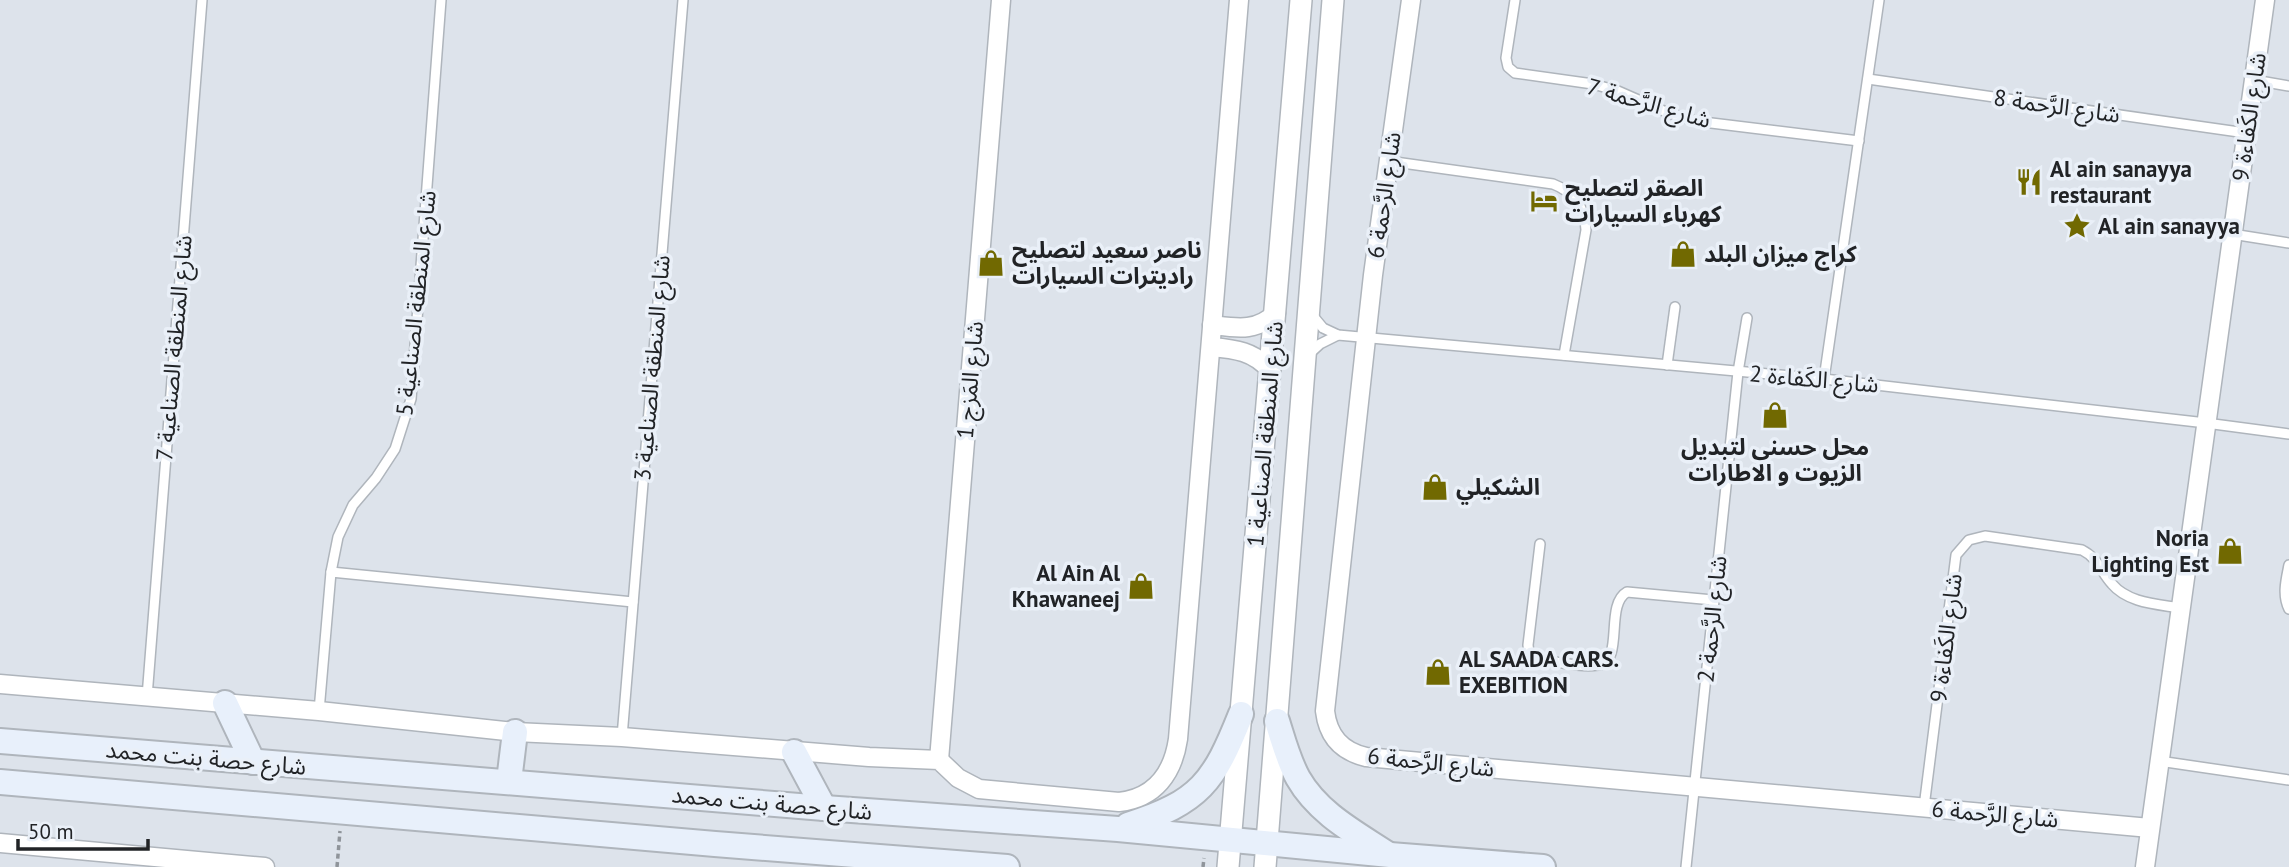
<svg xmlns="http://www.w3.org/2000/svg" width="2289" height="867" viewBox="0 0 2289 867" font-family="'PT Sans','Noto Sans Arabic',sans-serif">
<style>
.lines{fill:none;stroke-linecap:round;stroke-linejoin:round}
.service-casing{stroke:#afb5bc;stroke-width:12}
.minor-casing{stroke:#afb5bc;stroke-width:21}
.tertiary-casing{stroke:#afb5bc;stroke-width:24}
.secondary-casing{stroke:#afb5bc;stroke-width:28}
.path{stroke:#8f949a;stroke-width:3.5;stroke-dasharray:5 3.5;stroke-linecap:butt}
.service{stroke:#fff;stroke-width:9}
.minor{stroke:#fff;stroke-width:18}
.tertiary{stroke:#fff;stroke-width:21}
.secondary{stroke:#e8f0fb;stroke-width:24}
.labels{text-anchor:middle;stroke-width:7;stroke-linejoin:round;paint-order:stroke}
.street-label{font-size:23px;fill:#212326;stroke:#eaf0f8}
.poi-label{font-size:23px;font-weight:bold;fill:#212326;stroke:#eaf0f8;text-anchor:start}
</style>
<rect width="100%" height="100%" fill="#dde3eb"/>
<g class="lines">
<defs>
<g id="service">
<polyline points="1515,0 1506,58 1508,67 1515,73 1593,84 1618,91 1666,112 1695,121 1859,141"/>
<polyline points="1868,79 2246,133"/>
<polyline points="2254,80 2289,86"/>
<path d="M1388,161L1553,184C1574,192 1585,207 1586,230L1564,355"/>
<polyline points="2232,234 2289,243"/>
<polyline points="1313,316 1323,328 1338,335 1824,379 2206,423 2289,434"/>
<polyline points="1308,355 1320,344 1338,335"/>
<polyline points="1667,365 1675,307"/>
<polyline points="1824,379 1879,0"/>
<path d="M1540,544L1528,645L1529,653L1537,659C1554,661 1581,668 1598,665C1625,662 1604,605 1627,592L1713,600"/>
<path d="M2289,565C2286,580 2282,595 2289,609"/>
<polyline points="331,572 633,602"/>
<polyline points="147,697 202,0"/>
<polyline points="319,711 331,572 338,537 353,505 376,478 395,449 411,399 441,0"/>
<polyline points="622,737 683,0"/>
<polyline points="2159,761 2289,780"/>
<path d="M1924,807L1956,555L1969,540L1985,536L2082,550C2098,558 2101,572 2112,584C2128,603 2157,604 2180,608"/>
<polyline points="1686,867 1738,372 1747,318"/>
</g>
<g id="minor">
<path d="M1411,0L1373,275L1325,711C1328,736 1341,751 1366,757L2150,828"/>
<path d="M1212,325C1237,328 1256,332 1276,313"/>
<path d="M1211,347C1235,349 1254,351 1271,371"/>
<path d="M0,684L319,711L515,732L622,737L869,757L939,760L958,778L979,789L1119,802C1155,798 1173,773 1178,739L1239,0"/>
<polyline points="939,760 1001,0"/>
<polyline points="0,843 265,867"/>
<polyline points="2145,867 2265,0"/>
</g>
<g id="tertiary">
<polyline points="1228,867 1301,0"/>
<polyline points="1265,867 1333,0"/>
</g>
<g id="secondary">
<polyline points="225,703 253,762"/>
<path d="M1277,721C1283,740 1288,760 1298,778C1318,813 1354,832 1386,853"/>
<polyline points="0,741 824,808 1118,829 1390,855 1543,867"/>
<polyline points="794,752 824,808"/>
<polyline points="509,781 515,732"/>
<polyline points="0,782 715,844 1007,867"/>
<path d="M1128,825C1200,802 1214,782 1241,714"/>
</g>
</defs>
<use href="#service" class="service-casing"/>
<use href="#minor" class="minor-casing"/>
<use href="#tertiary" class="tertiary-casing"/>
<use href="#secondary" class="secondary-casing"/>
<g class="path">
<polyline points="337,867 340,831"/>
<polyline points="1203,867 1204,858"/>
</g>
<use href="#service" class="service"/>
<use href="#minor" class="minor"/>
<use href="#tertiary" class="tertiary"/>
<use href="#secondary" class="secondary"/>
</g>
<defs>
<symbol id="restaurant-bare" viewBox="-9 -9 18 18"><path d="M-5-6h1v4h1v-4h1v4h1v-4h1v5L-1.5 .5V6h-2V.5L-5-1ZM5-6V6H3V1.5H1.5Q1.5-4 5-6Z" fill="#716901" stroke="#eaf0f8" stroke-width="2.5" paint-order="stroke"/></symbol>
<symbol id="hotel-bare" viewBox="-9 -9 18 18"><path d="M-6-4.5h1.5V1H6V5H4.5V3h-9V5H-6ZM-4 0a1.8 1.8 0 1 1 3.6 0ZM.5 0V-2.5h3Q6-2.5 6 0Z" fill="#716901" stroke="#eaf0f8" stroke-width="2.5" paint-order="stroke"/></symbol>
<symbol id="sight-bare" viewBox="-9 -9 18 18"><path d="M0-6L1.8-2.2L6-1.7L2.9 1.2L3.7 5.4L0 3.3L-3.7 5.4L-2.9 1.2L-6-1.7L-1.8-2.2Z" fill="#716901" stroke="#eaf0f8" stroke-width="2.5" paint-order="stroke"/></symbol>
<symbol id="shop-bare" viewBox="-9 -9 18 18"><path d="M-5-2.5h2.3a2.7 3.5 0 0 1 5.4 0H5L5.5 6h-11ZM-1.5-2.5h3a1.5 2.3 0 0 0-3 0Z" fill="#716901" stroke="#eaf0f8" stroke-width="2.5" paint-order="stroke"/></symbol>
</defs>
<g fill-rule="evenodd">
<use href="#restaurant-bare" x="2010" y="163" width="38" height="38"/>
<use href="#hotel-bare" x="1525" y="182" width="38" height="38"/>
<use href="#sight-bare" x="2058" y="207" width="38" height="38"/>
<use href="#shop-bare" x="1664" y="235" width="38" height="38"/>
<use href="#shop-bare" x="972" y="244" width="38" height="38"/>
<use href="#shop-bare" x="1756" y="396" width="38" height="38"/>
<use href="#shop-bare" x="1416" y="468" width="38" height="38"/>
<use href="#shop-bare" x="2211" y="532" width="38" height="38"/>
<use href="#shop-bare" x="1122" y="567" width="38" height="38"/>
<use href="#shop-bare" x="1419" y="653" width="38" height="38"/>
</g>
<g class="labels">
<g class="street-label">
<text transform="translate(1649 103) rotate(16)" y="8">شارع الرَّحمة 7</text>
<text transform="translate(2057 106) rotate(8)" y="8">شارع الرَّحمة 8</text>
<text transform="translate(2249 117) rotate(-82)" y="8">شارع الكَفاءة 9</text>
<text transform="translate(1384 195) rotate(-82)" y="8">شارع الرَّحمة 6</text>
<text transform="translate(416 303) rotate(-84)" y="8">شارع المنطقة الصناعية 5</text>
<text transform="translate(174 348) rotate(-85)" y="8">شارع المنطقة الصناعية 7</text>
<text transform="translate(652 368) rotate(-85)" y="8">شارع المنطقة الصناعية 3</text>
<text transform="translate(1814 379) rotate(5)" y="8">شارع الكَفاءة 2</text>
<text transform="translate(970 380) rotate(-85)" y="8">شارع المَزج 1</text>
<text transform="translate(1265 434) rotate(-85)" y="8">شارع المنطقة الصناعية 1</text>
<text transform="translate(1712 619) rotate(-84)" y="8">شارع الرَّحمة 2</text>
<text transform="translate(1946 638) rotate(-83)" y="8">شارع الكَفاءة 9</text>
<text transform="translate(206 758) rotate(5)" y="8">شارع حصة بنت محمد</text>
<text transform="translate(1431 762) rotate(6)" y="8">شارع الرَّحمة 6</text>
<text transform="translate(772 803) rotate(5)" y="8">شارع حصة بنت محمد</text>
<text transform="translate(1995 814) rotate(5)" y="8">شارع الرَّحمة 6</text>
</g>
<g class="poi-label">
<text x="2050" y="177">Al ain sanayya<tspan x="2050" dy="26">restaurant</tspan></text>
<text x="1565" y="196">الصقر لتصليح<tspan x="1565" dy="26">كهرباء السيارات</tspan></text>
<text x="2098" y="234">Al ain sanayya</text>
<text x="1012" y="258">ناصر سعيد لتصليح<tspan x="1012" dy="26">راديترات السيارات</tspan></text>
<text x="1704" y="262">كراج ميزان البلد</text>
<text x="1775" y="455" text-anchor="middle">محل حسنى لتبديل<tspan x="1775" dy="26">الزيوت و الاطارات</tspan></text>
<text x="1456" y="495">الشكيلي</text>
<text x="2209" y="546" text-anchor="end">Noria<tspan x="2209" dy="26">Lighting Est</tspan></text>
<text x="1120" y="581" text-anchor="end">Al Ain Al<tspan x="1120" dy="26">Khawaneej</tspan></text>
<text x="1459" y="667">AL SAADA CARS.<tspan x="1459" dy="26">EXEBITION</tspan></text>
</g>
</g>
<path d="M18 839v10h130v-10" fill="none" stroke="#212326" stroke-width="3.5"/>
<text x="28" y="839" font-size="21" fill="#212326" stroke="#eaf0f8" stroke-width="5" paint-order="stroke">50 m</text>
</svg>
